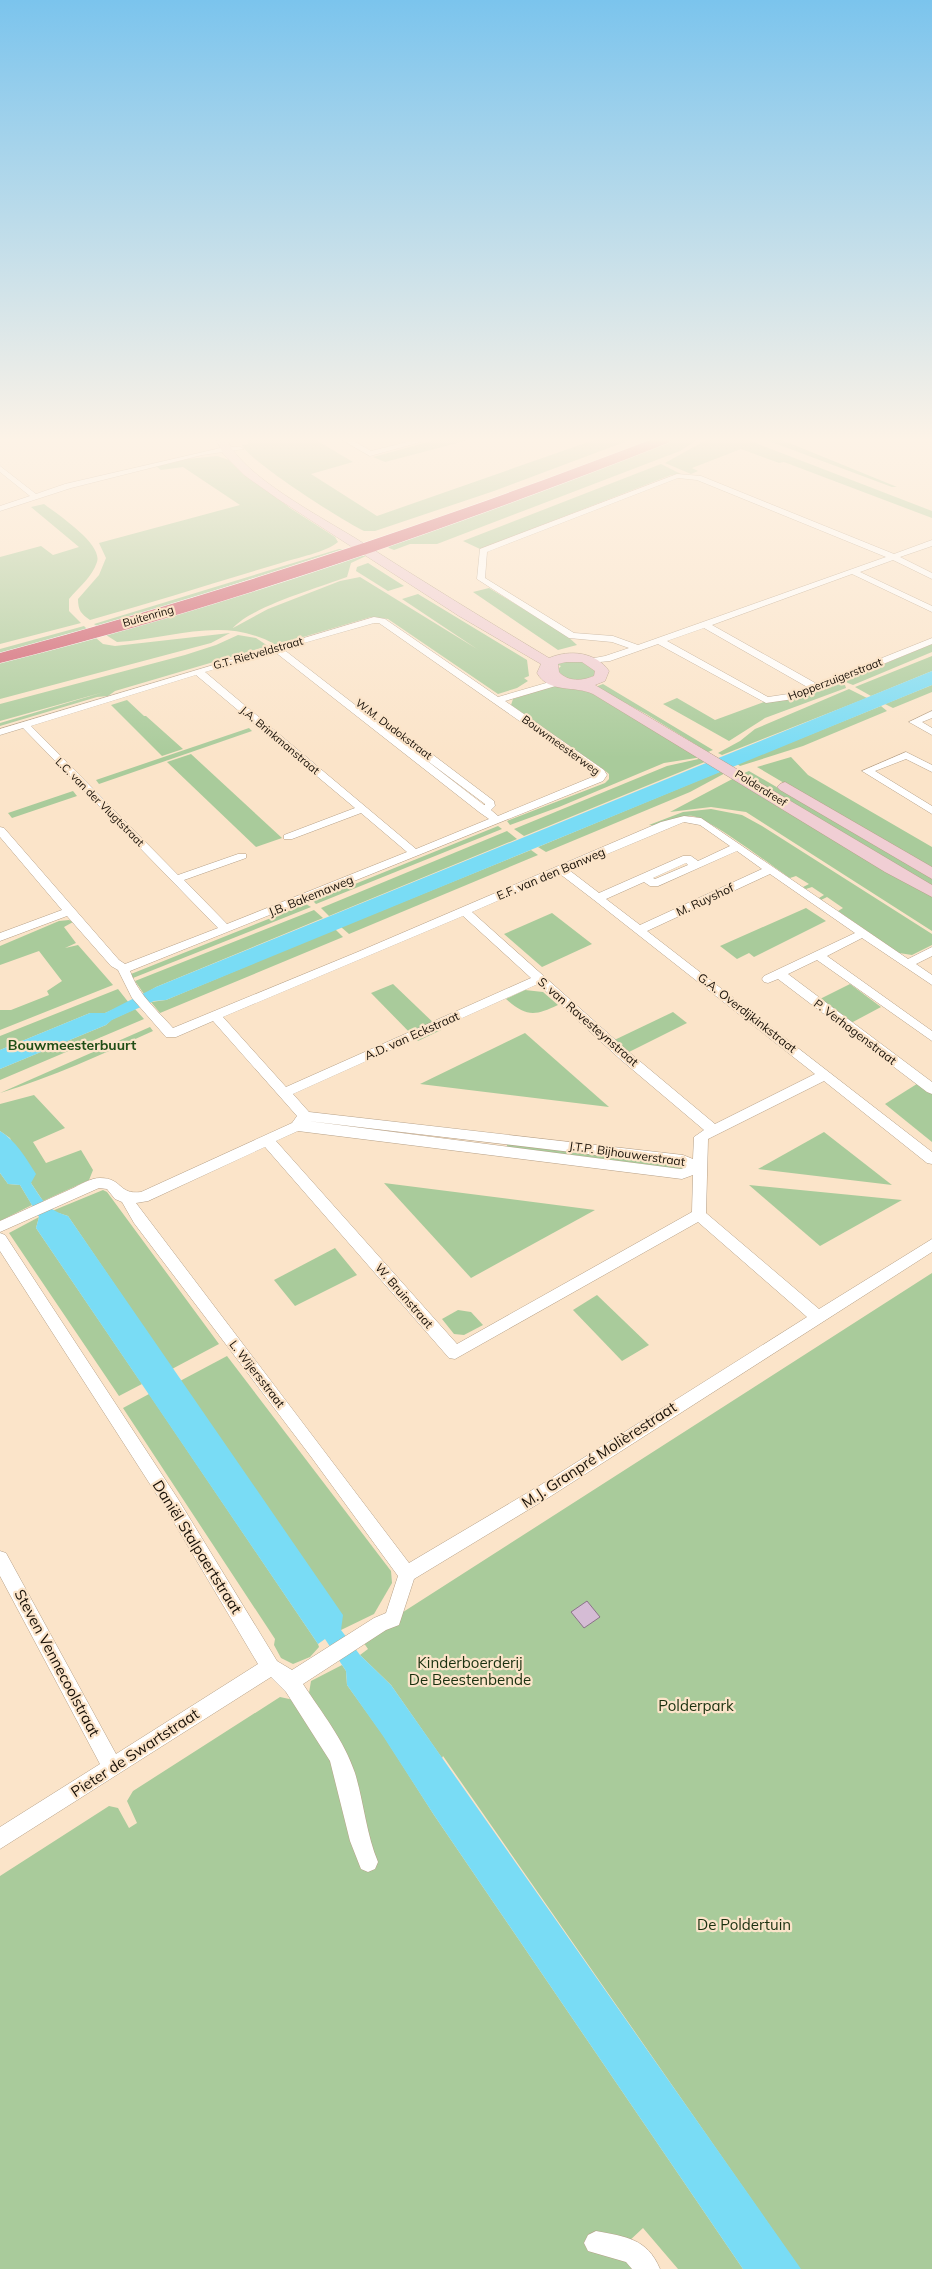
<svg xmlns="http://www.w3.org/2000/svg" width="932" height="2269" viewBox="0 0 932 2269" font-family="Mulish,sans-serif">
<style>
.green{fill:#a9cb9b}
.water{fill:#79dcf5}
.building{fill:#d5bcd5;stroke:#8a7389}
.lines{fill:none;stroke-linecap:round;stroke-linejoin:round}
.street-casing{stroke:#b6a087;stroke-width:1}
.secondary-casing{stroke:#b6a087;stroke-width:1}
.highway-casing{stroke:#fff;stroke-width:1}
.street{fill:#fff;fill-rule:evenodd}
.secondary{fill:#f0ced4;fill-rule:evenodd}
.highway{fill:#ce5d6f;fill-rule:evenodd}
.labels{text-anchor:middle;stroke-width:4.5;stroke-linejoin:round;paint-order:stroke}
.far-street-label{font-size:11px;fill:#181007;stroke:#fbe4c9}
.street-label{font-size:12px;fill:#181007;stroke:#fbe4c9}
.neighbourhood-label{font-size:14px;font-weight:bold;fill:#1f4e16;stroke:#fbe4c9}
.near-street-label{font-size:15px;fill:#181007;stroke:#fbe4c9}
.near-park-label{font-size:15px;fill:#1a300f;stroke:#fbe4c9}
</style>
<rect width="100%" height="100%" fill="#fbe4c9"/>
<g class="green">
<path d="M247,440H316L353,462L311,474L377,516L594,440H630L494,491L375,531H364C343,521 249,461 242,445L248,444Z"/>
<polygon points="435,440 469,440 385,462 373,457"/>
<polygon points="669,440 697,440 680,451 437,544 410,544 394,550 389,548 388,546"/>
<polygon points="706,440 748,440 932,511 932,518 784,462 779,463 741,449 692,468 698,471 691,474 665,463"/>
<polygon points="766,440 782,440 897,487 892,487"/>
<path d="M217,456L229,460L290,508L335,537L338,542C327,552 296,558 281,563C217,582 154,602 90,620C81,614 78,610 78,599L99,575L106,558L99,543L240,505L183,467L161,470L156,466L178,460Z"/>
<polygon points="661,464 681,474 671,475 480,549 463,541"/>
<path d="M44,504C57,514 103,544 97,562C92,577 79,587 69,599V611L81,623L0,644V557L41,546L53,555L79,547L31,507Z"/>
<polygon points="339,549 343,549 109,625 99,628 94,624"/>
<path d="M357,556H366L351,563L347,577C318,588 253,606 233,628L268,609L340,581L360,577L477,649L402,599L418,594L527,660L529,676L524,678L528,681L517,688L498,694L388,619L371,617L276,645C224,615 173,639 117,642L106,635L96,638L103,644L115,646L230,633L211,643L0,699V660Z"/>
<polygon points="368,563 404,586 388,591 356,571 357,567"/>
<polygon points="489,588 566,635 577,645 558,650 473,592"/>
<polygon points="84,626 89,631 0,655 0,649"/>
<polygon points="238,635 256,638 268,646 115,691 108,696 97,697 0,726 0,723 104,692 0,721 0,704 185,655 216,645"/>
<polygon points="932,644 932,652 853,685 843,681"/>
<polygon points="932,656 932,671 871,696 855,687"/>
<path d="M564,661H581L596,670L595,675C582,683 571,680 559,675L558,669L561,666L556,664Z"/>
<polygon points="837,682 845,685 846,688 765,718 729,741 663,704 677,698 715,720 764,702 787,700"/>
<polygon points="603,684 713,750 708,752 646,714 595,687"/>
<polygon points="932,685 932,692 893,708 885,704"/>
<polygon points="553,686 588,690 699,755 696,758 664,763 559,807 510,825 507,821 605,783 609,779 609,774 603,769 511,705 513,699"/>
<polygon points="849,689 867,698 722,755 718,753 740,741 755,729"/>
<polygon points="127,700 144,716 146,716 183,749 162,756 111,705"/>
<polygon points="881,706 887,711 803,746 740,766 737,764"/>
<polygon points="249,728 252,731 99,784 96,780"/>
<polygon points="191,754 282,838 256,847 167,762"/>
<polygon points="791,757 808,775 932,847 932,870 757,767"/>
<polygon points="703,758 712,759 524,836 514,829 667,766"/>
<polygon points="726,769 729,771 690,792 546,852 538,847"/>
<polygon points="749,771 932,878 932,887 820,821 744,773"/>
<polygon points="738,776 932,896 932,931 746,812 711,807 670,812"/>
<polygon points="73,791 77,796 12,818 8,813"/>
<path d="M711,809L742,815L762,826L932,934V945L912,955L899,953L838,911L843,908L827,897L821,900L819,898L824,895L812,887L806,889L803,887L809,884L796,876L790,878C772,866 710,819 693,816C677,814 663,828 649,825L683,812Z"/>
<polygon points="498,826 502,829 316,904 313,901"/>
<polygon points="507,831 517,839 329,916 321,908"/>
<polygon points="531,850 538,855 349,934 341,927"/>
<polygon points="306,904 311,907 133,978 131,974"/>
<polygon points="806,908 826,921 754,957 749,953 737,959 720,946"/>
<polygon points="314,910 323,918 156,987 144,994 135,981"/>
<polygon points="552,913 592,944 542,967 504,934"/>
<polygon points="69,920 73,922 64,927 76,943 65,948 78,945 113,985 0,1030 0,1010 11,1010 49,995 47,991 62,981 39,951 0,965 0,946 59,921"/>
<polygon points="335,929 343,937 160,1013 151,1002 166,1000"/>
<polygon points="393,984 441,1030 418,1041 371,993"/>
<polygon points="850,984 881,1007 851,1023 818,1000"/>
<polygon points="118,989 129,1003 105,1013 90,1013 0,1050 0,1036"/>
<path d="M525,990L543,992L558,1005C535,1016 526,1017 506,999Z"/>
<polygon points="135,1009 144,1019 0,1080 0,1069 106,1025 111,1020"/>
<polygon points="673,1012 687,1023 619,1057 606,1044"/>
<path d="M150,1027L153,1031C103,1054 52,1077 0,1093Z"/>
<polygon points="525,1033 609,1107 420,1084"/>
<polygon points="920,1082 932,1092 932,1142 885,1104"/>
<polygon points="34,1095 65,1128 33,1142 46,1163 81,1150 93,1170 89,1180 43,1201 31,1183 10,1138 0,1131 0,1104"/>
<polygon points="824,1132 892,1185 758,1169"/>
<polygon points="508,1142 687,1164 686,1171 506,1149"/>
<polygon points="0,1173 8,1184 20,1185 32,1205 0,1221"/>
<polygon points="384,1183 595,1210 471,1278"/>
<polygon points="749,1185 902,1200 820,1246"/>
<polygon points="103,1190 107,1192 219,1344 172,1369 68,1216 52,1211"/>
<polygon points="39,1217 36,1228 142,1384 119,1396 9,1233"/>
<polygon points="335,1248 357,1275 295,1306 274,1280"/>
<polygon points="932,1273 932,2269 800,2269 443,1756 442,1758 391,1685 360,1655 368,1649 361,1639"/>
<polygon points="597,1295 649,1345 622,1361 573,1310"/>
<polygon points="458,1310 471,1312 483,1325 464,1335 454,1334 442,1319"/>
<polygon points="227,1356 391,1571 392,1583 374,1614 341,1630 180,1381"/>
<polygon points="149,1394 318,1644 319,1647 310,1657 293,1664 281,1658 274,1645 275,1639 123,1408"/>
<polygon points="342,1665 346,1671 347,1685 383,1735 434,1815 743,2269 678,2269 643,2228 612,2257 630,2263 635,2269 0,2269 0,1876 109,1806 118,1808 129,1828 137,1823 127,1801 133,1791 280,1697 317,1705 309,1693 311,1681"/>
</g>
<g class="water">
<polygon points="932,671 932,685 166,1000 154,1001 112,1020 106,1025 0,1069 0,1050 90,1013 105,1013 156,987"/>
<path d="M0,1131C16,1141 26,1158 36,1174L31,1183C43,1201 47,1210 68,1216L343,1615L341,1630L360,1655L391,1685L801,2269H743L434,1815L383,1736L347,1685L346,1671L325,1639L318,1644L36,1228L39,1217L20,1185L8,1184L0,1173Z"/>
</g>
<polygon class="building" points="587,1601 600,1617 584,1628 571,1612"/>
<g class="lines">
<defs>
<g id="street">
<polygon points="342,440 352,440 371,451 415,440 428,440 370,456"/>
<polygon points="225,447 240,447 244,449 202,455 71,488 0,511 0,506 30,496 0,472 0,466 36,494 65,484"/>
<path d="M677,474L701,476L894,554L932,540V546L900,557L932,573V579L893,560L860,572L932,606V612L852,574L712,625L817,684L932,638V644L800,698L766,703L658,644L610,661L589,663V659L605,656L629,648L612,642L569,638L477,579L480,549ZM678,478L697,480L886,557L638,645L613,636L574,633L485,578L487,552ZM704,628L809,688L795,693L768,697L667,641Z"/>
<path d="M374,617L385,619L498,697L553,681H559V685L505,701L604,770L607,775L603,781L130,971C138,994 157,1010 173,1028L360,951L661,822L684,816L701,818L908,959L932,947V956L916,964L932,975V985L862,938L827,956L932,1031V1041L817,960L788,974L932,1082V1094L927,1092L778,979L768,983L764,982L762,979L764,976L855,933L770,874L647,931L932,1152V1164L927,1163L824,1081L708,1139L706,1213L819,1309L932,1239V1252L551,1496L414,1579L399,1625L386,1630L303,1684C322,1713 344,1740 355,1773C364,1803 366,1833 378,1862L375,1869L368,1872L361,1869L350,1841L330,1761L286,1692L271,1677L0,1849V1827L100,1764L0,1576V1551L6,1553L116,1754L258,1664L166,1509L0,1251V1233L5,1235L178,1499L277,1661L292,1670L374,1618L386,1613L398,1576L312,1458L134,1223L122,1202L115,1199L107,1189L99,1188L0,1232V1221C24,1210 47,1200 71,1189C80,1185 90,1178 100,1178C123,1178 118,1195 141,1192L292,1123L297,1116L213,1021L176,1037H166L132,998L118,970L111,966L67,916L0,941V933L62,910L0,837V827L4,828L119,960L125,964L218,928L23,728L0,735V729ZM374,623H379L597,775L498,816L491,810L495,806L494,801L420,745H412V749L283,649ZM275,652L479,812L489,819L416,849L205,672ZM196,675L355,808L284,835V839H292L361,813L407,852L227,924L184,880L246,858V854H238L178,875L31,726ZM413,750L485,804V805H484ZM684,822L700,825L730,846L698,861L691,856H683L599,893L569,870ZM737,851L762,869L640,925L606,899L644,882L650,886H658ZM686,863L688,865L655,879L653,878ZM560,874L594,900L815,1074L715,1124L630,1053L472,912ZM463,916L531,978L286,1087L223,1017ZM538,984L620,1059L704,1130L694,1137L693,1159L683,1155L309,1112L293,1094ZM308,1121L681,1165L686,1167L681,1169ZM298,1131L682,1179L693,1175L692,1212L457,1344L276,1141ZM265,1147L449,1358L455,1359L698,1222L807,1317L539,1486L409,1563L136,1203L148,1201Z"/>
<polygon points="932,711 932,718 922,722 932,728 932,735 909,722"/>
<polygon points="906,752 932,765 932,772 906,759 875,771 932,806 932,814 862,771"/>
<path d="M596,2231C626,2237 647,2238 660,2269H632L626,2262L588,2251L584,2243L588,2235Z"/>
</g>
<g id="secondary">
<path d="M217,440H227C243,476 321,517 355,538C419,579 484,619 549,658C570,649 596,652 609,671L605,681L595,685L932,885V897L885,872L593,694C575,685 549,694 537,673L541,664L459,616L278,499L244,475L223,454ZM566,662H582L595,671L594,676C582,681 568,682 559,672L558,664Z"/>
<polygon points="785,782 932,867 932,879 780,790 777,787 780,784"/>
</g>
<path id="highway" d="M650,440H670L668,443C450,528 227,607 0,663V653C221,593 437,522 650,440Z"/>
</defs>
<use href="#street" class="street-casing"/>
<use href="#secondary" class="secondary-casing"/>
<use href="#highway" class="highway-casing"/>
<use href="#street" class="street"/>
<use href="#secondary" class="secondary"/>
<use href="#highway" class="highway"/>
</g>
<linearGradient id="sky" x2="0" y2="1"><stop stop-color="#7bc4ed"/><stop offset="0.58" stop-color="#fdf3e7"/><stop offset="1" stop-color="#fdf3e7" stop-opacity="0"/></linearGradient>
<rect width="932" height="758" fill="url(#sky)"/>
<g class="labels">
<g class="far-street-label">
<text transform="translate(148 616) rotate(-16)" y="4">Buitenring</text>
<text transform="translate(258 653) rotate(-16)" y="4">G.T. Rietveldstraat</text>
<text transform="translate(835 679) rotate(-21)" y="4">Hopperzuigerstraat</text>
<text transform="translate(394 729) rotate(37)" y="4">W.M. Dudokstraat</text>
<text transform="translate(280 740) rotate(40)" y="4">J.A. Brinkmanstraat</text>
<text transform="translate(561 745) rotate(36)" y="4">Bouwmeesterweg</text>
<text transform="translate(761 788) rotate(32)" y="4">Polderdreef</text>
<text transform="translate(100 802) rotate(45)" y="4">L.C. van der Vlugtstraat</text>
</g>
<g class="street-label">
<text transform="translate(551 874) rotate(-23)" y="4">E.F. van den Banweg</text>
<text transform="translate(311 896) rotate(-22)" y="4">J.B. Bakemaweg</text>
<text transform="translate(705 900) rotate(-25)" y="4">M. Ruyshof</text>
<text transform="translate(747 1013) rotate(38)" y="4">G.A. Overdijkinkstraat</text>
<text transform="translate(588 1022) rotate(41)" y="4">S. van Ravesteynstraat</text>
<text transform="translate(855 1032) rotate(37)" y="4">P. Verhagenstraat</text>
<text transform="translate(412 1036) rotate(-24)" y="4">A.D. van Eckstraat</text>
<text transform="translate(627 1154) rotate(8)" y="4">J.T.P. Bijhouwerstraat</text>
<text transform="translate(404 1296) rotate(49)" y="4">W. Bruinstraat</text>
<text transform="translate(257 1374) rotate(52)" y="4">L. Wijersstraat</text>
</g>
<g class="neighbourhood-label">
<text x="72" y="1050">Bouwmeesterbuurt</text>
</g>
<g class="near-street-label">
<text transform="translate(599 1455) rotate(-33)" y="5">M.J. Granpré Molièrestraat</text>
<text transform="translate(197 1547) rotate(58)" y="5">Daniël Stalpaertstraat</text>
<text transform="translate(57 1663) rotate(62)" y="5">Steven Vennecoolstraat</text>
<text transform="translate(135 1753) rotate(-33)" y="5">Pieter de Swartstraat</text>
</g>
<g class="near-park-label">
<text x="470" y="1668">Kinderboerderij<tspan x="470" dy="17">De Beestenbende</tspan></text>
<text x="696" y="1711">Polderpark</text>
<text x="744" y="1930">De Poldertuin</text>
</g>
</g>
</svg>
